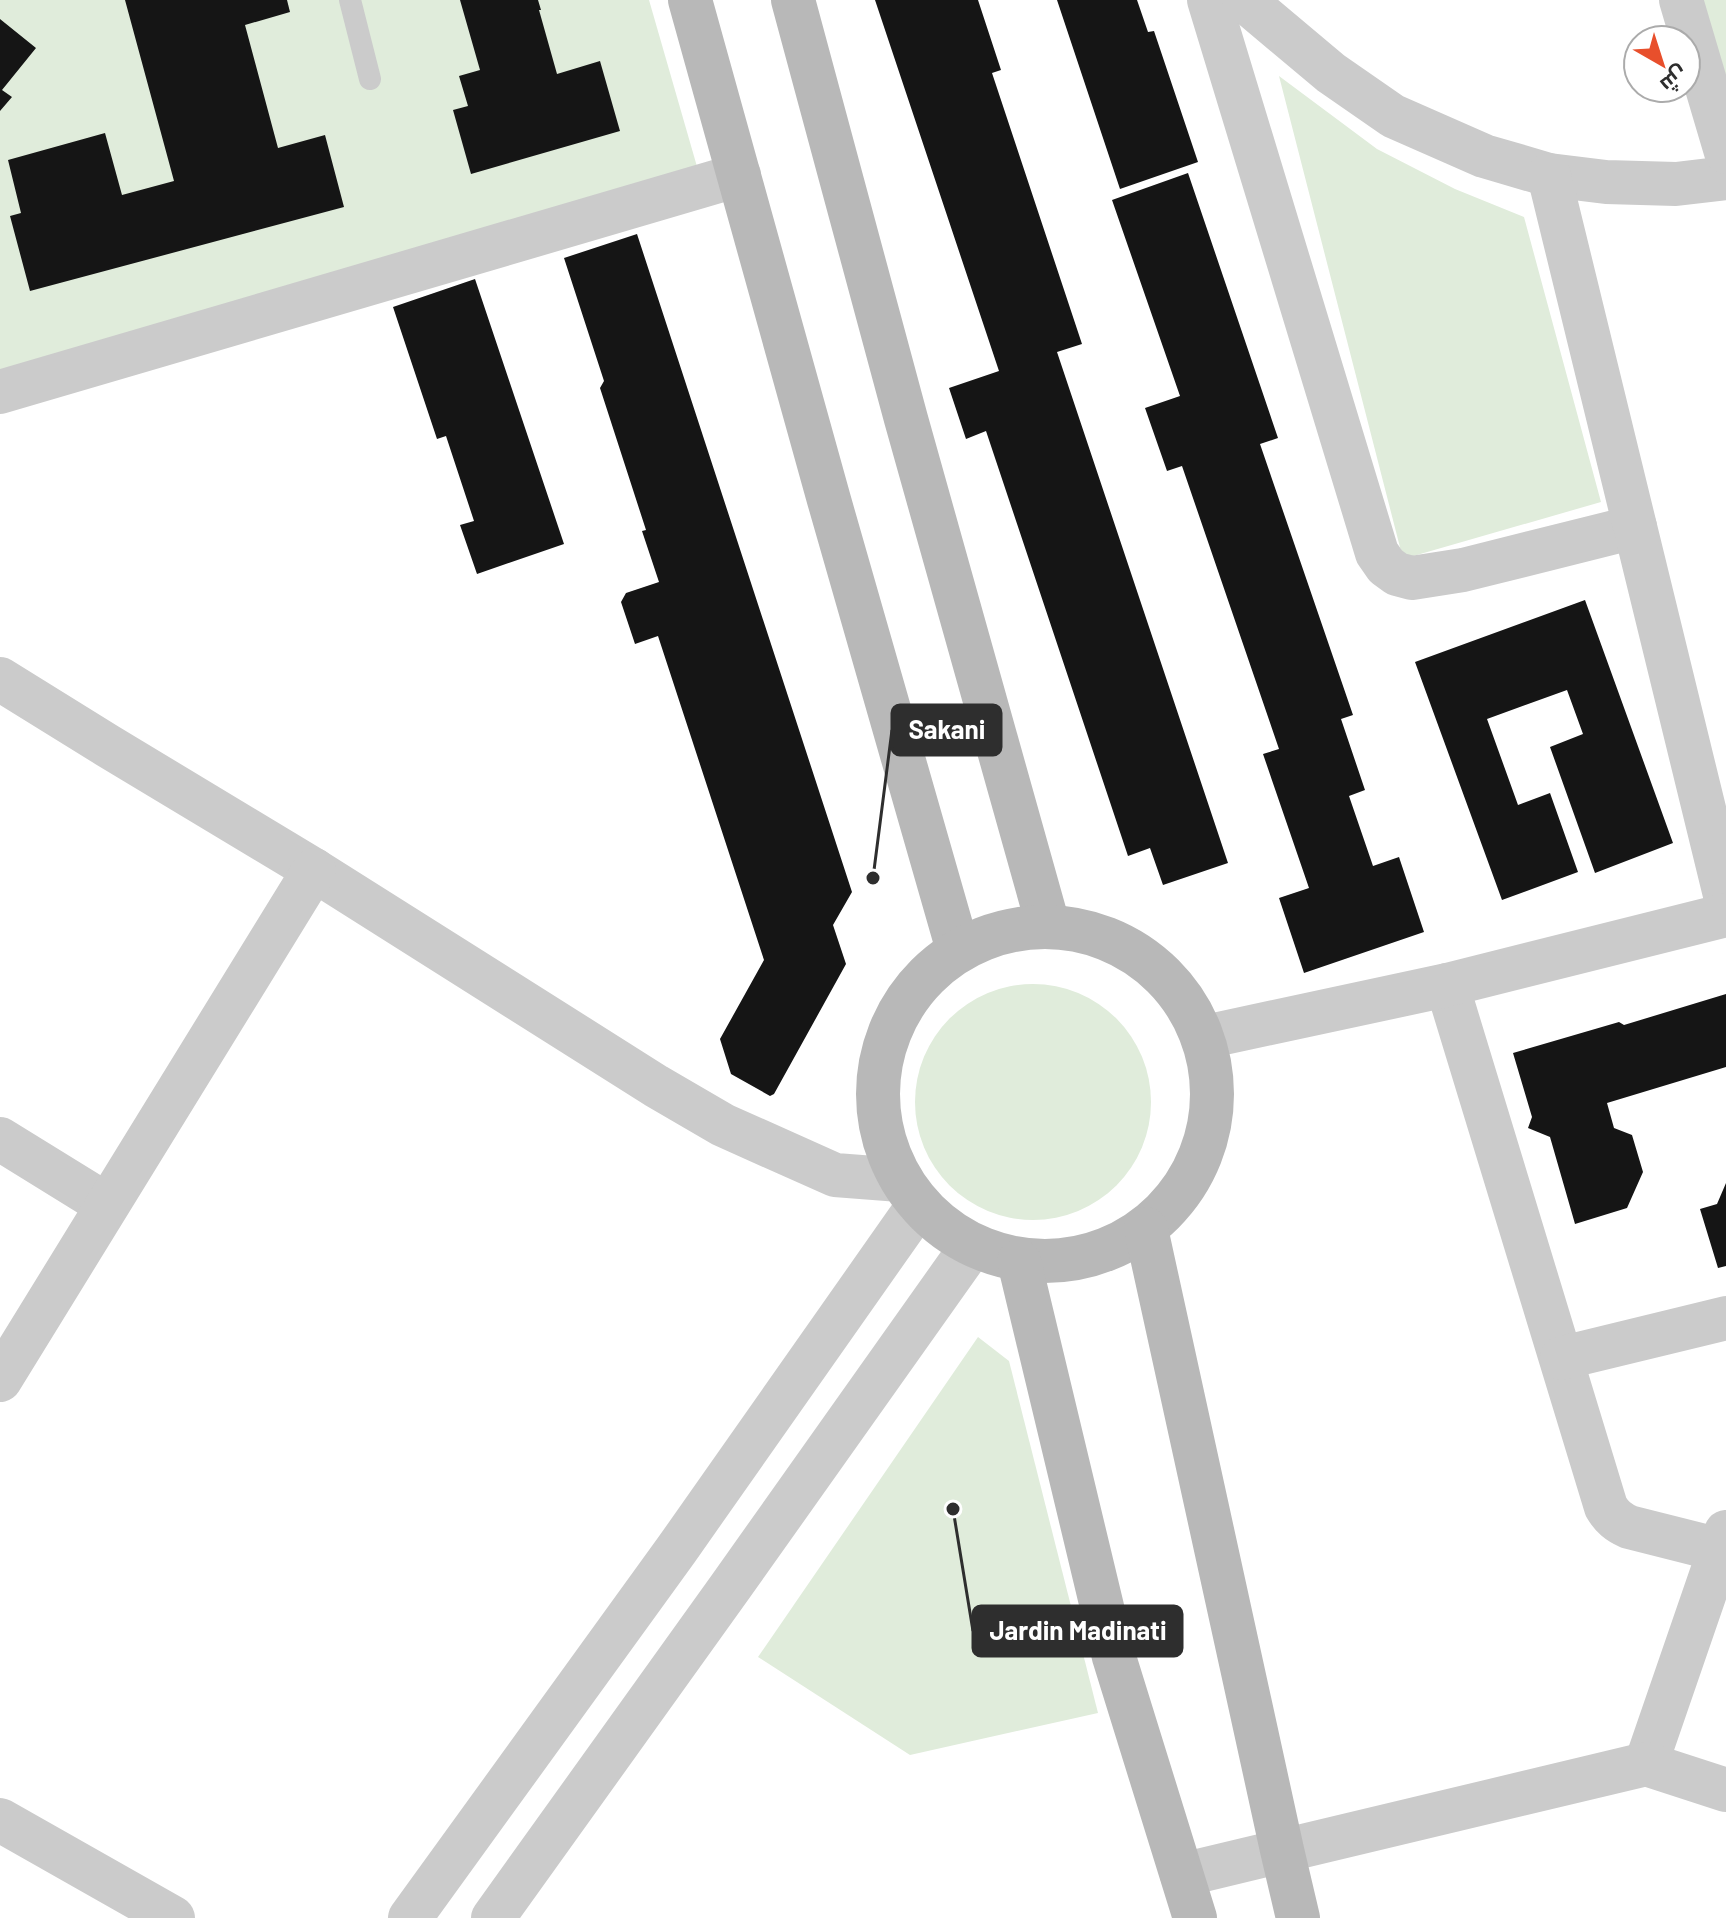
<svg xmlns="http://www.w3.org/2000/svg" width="1726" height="1918" viewBox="0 0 1726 1918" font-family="Barlow,Cairo,sans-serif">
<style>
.green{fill:#e0ecdb}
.building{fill:#151515}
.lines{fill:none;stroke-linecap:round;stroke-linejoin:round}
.lane{stroke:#cbcbcb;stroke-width:22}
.street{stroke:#cbcbcb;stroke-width:44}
.secondary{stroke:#b8b8b8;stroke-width:44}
.leader{fill:none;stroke:#2e2e2e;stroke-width:3}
.callout-dot{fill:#2e2e2e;stroke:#fff;stroke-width:3}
.callout{fill:#2e2e2e;stroke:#2e2e2e;stroke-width:3}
.callout-label{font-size:26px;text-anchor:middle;font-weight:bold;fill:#fff}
</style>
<rect width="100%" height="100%" fill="#fff"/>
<g class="green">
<polygon points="0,0 649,0 702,184 0,381"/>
<polygon points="1681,0 1726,0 1726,152"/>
<polygon points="1279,76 1377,149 1455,189 1524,217 1601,502 1403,559"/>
<circle cx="1033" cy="1102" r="118"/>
<polygon points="978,1337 1009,1361 1098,1713 910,1755 758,1657"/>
</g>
<g class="building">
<polygon points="125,0 287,0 290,12 245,25 278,148 325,135 344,207 30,291 10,216 21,213 8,160 105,133 122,195 174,181"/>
<polygon points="460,0 538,0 541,10 539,10 557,74 600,61 620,131 471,174 453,110 468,106 459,76 480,70"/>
<polygon points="875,0 978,0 1001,70 992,73 1082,344 1057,352 1228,863 1163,885 1150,848 1128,856 986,431 966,439 949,388 999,371"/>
<polygon points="1057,0 1137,0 1148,32 1154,31 1198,162 1120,189"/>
<polygon points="0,19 36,48 2,90 12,97 0,111"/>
<polygon points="1188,173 1278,438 1260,444 1353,715 1341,719 1365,790 1349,796 1373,866 1399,857 1424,932 1304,973 1279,898 1309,888 1263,754 1279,749 1182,466 1167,471 1145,408 1180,396 1112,200"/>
<polygon points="637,234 852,892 833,925 846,964 774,1094 770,1096 731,1074 720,1039 764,960 658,636 635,644 621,602 626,593 659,582 642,531 646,530 600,388 604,381 564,258"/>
<polygon points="475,279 564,544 477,574 460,525 474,521 446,436 437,439 393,307"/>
<polygon points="1585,600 1673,843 1595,873 1550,747 1583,734 1567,690 1487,719 1518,805 1550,793 1578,872 1502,900 1415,662"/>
<polygon points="1726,994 1726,1067 1607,1103 1614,1128 1632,1135 1643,1172 1627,1208 1575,1224 1550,1137 1528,1128 1532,1117 1513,1053 1619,1022 1624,1025"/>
<polygon points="1726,1183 1726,1266 1718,1268 1700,1209 1717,1204"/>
</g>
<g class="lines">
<polyline class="lane" points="350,0 370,79"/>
<g class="street">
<polyline points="1209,0 1377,553 1386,566 1397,574 1412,578 1463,570 1635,527"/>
<polyline points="1244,0 1331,73 1393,116 1484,156 1549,175 1606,182 1676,184 1726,178"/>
<polyline points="1681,0 1726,152"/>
<polyline points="1549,175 1726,899"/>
<polyline points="0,392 739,175"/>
<polyline points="0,679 108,746 314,870 656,1086 723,1125 835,1175 900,1180"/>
<path d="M1447,985L1606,1507C1612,1517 1618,1522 1629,1527L1720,1550"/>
<polyline points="1205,1037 1447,985 1726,915"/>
<polyline points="0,1139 107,1205"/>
<polyline points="1562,1358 1726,1318"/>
<polyline points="0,1380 314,870"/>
<polyline points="1646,1764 1726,1532"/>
<polyline points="0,1820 173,1918"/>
<polyline points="1182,1875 1646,1764 1726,1790"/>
<polyline points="410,1918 677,1549 918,1206"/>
<polyline points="493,1918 731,1586 972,1246"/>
</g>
<g class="secondary">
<polyline points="690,0 829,500 958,950"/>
<polyline points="793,0 906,419 1048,925"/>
<circle cx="1045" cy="1094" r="167"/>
<polyline points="1146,1229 1282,1850 1298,1918"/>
<polyline points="1019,1261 1114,1657 1195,1918"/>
</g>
</g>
<path class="leader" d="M873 878L892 730M953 1509L973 1631"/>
<g class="callout-dot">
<circle cx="873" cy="878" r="8"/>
<circle cx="953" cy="1509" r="8"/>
</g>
<g class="callout">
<rect x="892" y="705" width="109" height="50" rx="8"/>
<rect x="973" y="1606" width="209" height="50" rx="8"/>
</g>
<g class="callout-label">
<text x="947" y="739">Sakani</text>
<text x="1078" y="1640">Jardin Madinati</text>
</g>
<g transform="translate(1662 64) rotate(141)"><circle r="38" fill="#ffffff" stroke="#ababab" stroke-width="2"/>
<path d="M0-6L14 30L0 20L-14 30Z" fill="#e84f2c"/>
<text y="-12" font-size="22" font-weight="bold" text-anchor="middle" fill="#2e2e2e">ش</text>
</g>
</svg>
